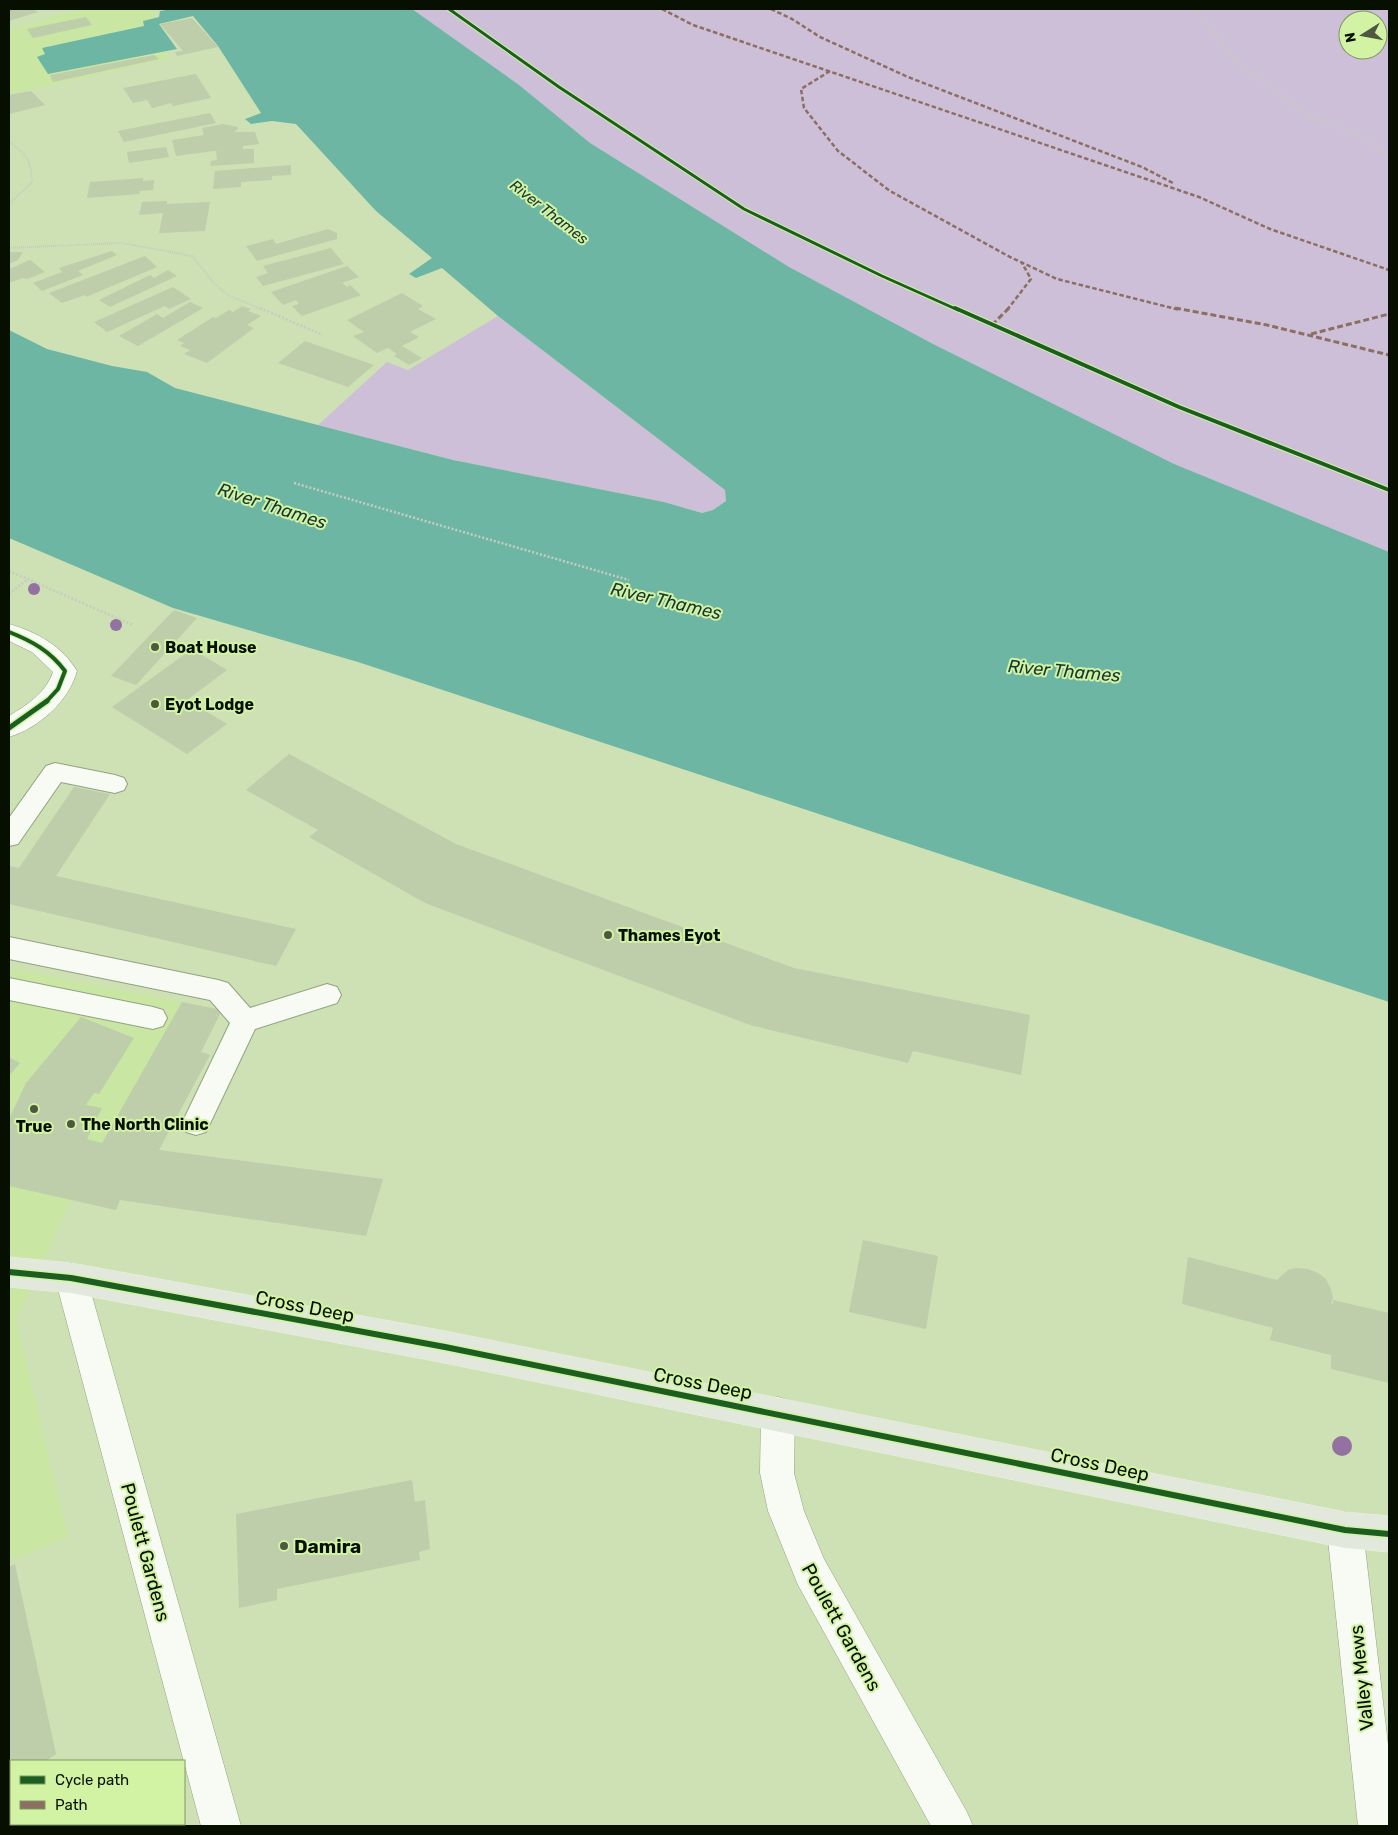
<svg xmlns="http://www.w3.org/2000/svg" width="1398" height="1835" viewBox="0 0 1398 1835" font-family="Rubik,sans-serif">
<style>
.built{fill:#cae6a3}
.green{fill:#cdbfd7;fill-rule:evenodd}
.water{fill:#6db6a3}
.building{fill:#becdaa}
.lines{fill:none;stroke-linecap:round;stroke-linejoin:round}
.lane-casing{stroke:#94a280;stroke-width:2}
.street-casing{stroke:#94a280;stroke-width:1}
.primary-casing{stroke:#e9f2de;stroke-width:1}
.path-far1{stroke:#c6ccbf;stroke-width:2;stroke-dasharray:1 1;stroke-linecap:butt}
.path{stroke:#c6ccbf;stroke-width:2.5;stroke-dasharray:2 2;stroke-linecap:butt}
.lane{fill:#f8faf4;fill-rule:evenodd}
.street{fill:#f8faf4;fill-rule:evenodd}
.primary{fill:#e3e8dd;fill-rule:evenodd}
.quiet-far1{stroke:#8d6e63;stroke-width:2.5;stroke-dasharray:4.5 2.5;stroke-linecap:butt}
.quiet{stroke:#8d6e63;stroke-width:3;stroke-dasharray:6 3;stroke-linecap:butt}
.cycleway-far3-casing{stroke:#d1f3a3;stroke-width:5}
.cycleway-far2-casing{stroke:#d1f3a3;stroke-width:6}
.cycleway-far1-casing{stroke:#d1f3a3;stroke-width:8}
.cycleway-casing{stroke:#d1f3a3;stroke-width:9}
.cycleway-far3{stroke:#1b5e20;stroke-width:3}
.cycleway-far2{stroke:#1b5e20;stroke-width:4}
.cycleway-far1{stroke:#1b5e20;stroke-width:5}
.cycleway{stroke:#1b5e20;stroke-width:6}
.tree{fill:#9372a1}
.poi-dot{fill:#4c583f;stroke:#d1f3a3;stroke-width:2}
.labels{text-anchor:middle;stroke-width:4;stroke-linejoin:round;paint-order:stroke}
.far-water-label{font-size:15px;font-style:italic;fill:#173532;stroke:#d1f3a3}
.poi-label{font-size:16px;font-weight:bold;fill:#060f00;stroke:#d1f3a3;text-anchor:start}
.water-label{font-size:18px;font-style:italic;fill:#173532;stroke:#d1f3a3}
.near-street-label{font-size:19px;fill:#060f00;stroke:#d1f3a3}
.near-poi-label{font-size:19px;font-weight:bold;fill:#060f00;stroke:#d1f3a3;text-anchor:start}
</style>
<rect width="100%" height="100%" fill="#cee1b5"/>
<g class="built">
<polygon points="78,9 157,9 152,26 169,58 44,87 9,93 9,30"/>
<polygon points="9,968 182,1002 71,1200 16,1320 68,1537 9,1561"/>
</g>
<g class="green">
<path d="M386,9H1389V568L1315,540L676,217ZM1348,20H1378V50H1348Z"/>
<polygon points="498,316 725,490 726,501 713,510 702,513 664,502 453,460 318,425 387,362 408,370"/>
</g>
<polygon class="water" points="173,9 412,9 519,85 590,143 789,267 933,344 1174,464 1389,552 1389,1002 358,662 173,608 9,538 9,330 47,349 112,366 147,372 175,388 453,460 664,502 702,513 713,510 726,501 725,490 498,316 442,268 416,278 409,274 432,258 376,211 296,124 272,121 251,124 245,119 261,113 218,46 193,16 159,24 177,49 48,74 37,57 45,54 42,48 144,26 143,21 159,17 160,11"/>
<g class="building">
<polygon points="9,9 33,9 38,12 9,21"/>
<polygon points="86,17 92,25 33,38 27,29"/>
<polygon points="192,18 218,47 177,56 175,52 183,51 160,24"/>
<polygon points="154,55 159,59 53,82 50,75"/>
<polygon points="196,74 211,98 173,106 171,103 152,108 147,100 133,103 123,88"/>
<polygon points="31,91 45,105 9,114 9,95"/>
<polygon points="210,113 216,123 124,142 118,131"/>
<polygon points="223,124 238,127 238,129 234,132 255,132 259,144 243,146 243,149 254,149 254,163 210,166 211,161 217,160 216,151 222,150 176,156 172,140 204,135 202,128"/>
<polygon points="166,147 169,157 129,163 127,152"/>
<polygon points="291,165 291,175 272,176 272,180 241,182 241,187 213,189 215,171"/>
<polygon points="143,178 143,181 154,180 153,190 140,191 139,194 87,198 90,182"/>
<polygon points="167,201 167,204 210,202 205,231 159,233 163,213 139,215 142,202"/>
<polygon points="328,229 337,233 337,239 257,261 246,246 273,239 276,244"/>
<polygon points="331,248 344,264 263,286 256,277 268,273 263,266"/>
<polygon points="112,251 117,255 78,271 83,275 42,291 33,283 62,272 59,268"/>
<polygon points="9,252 23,252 18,260 9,264"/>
<polygon points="145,256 157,267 86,297 85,295 62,303 49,293"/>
<polygon points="30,260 45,272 27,279 23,278 9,283 9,269"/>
<polygon points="347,266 359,277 342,283 347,287 350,285 361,295 302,316 292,306 299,304 296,300 283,305 271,292"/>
<polygon points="168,270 177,276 110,307 99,300 150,275 154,278"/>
<polygon points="173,287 191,299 169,309 165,306 107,332 94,322"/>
<polygon points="402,293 423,306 418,309 436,319 410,332 419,337 402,346 422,358 409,365 394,356 397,354 388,348 377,353 353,336 364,332 347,320"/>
<polygon points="190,302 203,308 138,346 119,336 157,314 163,318"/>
<polygon points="242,306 251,309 248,311 261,316 247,325 254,328 207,363 184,354 190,350 180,346 184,343 177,340 213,317 216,318 229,310 233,312"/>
<polygon points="305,341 374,365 348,387 278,363"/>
<polygon points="174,610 197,618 136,685 111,676"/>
<polygon points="192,649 227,670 187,700 227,724 187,754 112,707"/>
<polygon points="289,754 456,844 794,968 1030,1015 1021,1075 913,1051 908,1063 750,1025 425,903 309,837 318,830 246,790"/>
<polygon points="74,787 110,794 56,876 296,929 276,966 9,904 9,866 19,868"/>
<polygon points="182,1002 222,1010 201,1052 210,1055 159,1150 383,1179 366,1236 120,1200 116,1210 9,1186 9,1119 26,1083 81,1017 134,1038 99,1094 94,1093 86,1105 102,1108 87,1139 102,1143"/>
<polygon points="9,1057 20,1063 9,1076"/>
<polygon points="863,1240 938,1256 926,1329 849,1312"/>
<polygon points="1188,1257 1277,1280 1288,1270 1297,1268 1308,1269 1318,1273 1326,1279 1331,1289 1333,1298 1331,1303 1333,1304 1333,1300 1389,1313 1389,1383 1331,1369 1331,1355 1270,1340 1273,1328 1182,1304"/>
<polygon points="412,1480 415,1502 425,1500 430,1549 419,1552 420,1560 277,1589 277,1600 239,1608 236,1514"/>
<polygon points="15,1564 56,1754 46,1761 11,1761 11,1824 71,1824 72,1826 9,1826 9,1567"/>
</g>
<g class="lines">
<defs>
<g id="lane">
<polygon points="55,763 115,775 124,778 127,784 124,790 115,793 61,782 18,844 9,846 9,818 46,766"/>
<polygon points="9,937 218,980 228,983 250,1008 327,984 337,987 341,995 337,1003 255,1029 206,1132 196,1135 186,1132 182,1123 230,1023 210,1000 9,959"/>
<polygon points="9,978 153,1007 163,1010 167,1018 163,1026 153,1029 9,1000"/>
</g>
<g id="street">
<path d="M9,624C37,632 62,646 77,671C69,701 39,728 9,737V716C27,705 46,693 53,672L32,652L9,641Z"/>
<polygon points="71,1263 82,1268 87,1278 241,1826 201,1826 55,1278 60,1268"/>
<polygon points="778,1397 790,1401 795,1413 794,1473 804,1511 824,1559 967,1812 973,1826 931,1826 798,1585 768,1511 760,1473 761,1413 766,1401"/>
<polygon points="1345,1512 1358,1517 1363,1530 1389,1753 1389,1826 1358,1826 1327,1530 1332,1517"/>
</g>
<polygon id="primary" points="9,1257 71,1263 445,1331 1345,1512 1389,1516 1389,1552 1345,1548 445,1363 71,1293 9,1287"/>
</defs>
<use href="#lane" class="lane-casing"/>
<use href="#street" class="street-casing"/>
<use href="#primary" class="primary-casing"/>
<g class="path-far1">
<polyline points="1195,9 1238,64 1311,117 1353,132 1389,155"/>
<path d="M9,141C26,156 31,158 32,182L9,204"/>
<polyline points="9,248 122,243 192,256 213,282 226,294 263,310"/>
</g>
<g class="path">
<polyline points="260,308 323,335"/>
<polyline points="294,483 629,580"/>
<polyline points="9,571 133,625"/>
<polyline points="9,594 28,579"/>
</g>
<use href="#lane" class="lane"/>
<use href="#street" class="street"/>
<use href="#primary" class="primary"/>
<g class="quiet-far1">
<polyline points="662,9 693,25 1199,197 1270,229 1389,270"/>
<polyline points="771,9 792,19 820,37 908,77 1142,167 1173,183"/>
<polyline points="830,71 801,89 804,108 838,151 890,191 1010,257 1057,279 1180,310"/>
<polyline points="1007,310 1031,279 1022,263"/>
</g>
<g class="quiet">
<polyline points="1175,308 1267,325 1389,355"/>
<polyline points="992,325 1009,308"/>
<polyline points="1311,334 1389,314"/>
</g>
<defs>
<polyline id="cycleway-far3" points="449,9 559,87 744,209 882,276 958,310"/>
<g id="cycleway-far2">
<polyline points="955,308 1179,407 1389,490"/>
<path d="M9,632C32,641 50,651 65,671L58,689L46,702"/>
</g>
<polyline id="cycleway-far1" points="9,728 47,701"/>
<polyline id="cycleway" points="9,1272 71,1278 445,1347 1345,1530 1389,1534"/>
</defs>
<use href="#cycleway-far3" class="cycleway-far3-casing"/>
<use href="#cycleway-far2" class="cycleway-far2-casing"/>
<use href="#cycleway-far1" class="cycleway-far1-casing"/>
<use href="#cycleway" class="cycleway-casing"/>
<use href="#cycleway-far3" class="cycleway-far3"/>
<use href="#cycleway-far2" class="cycleway-far2"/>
<use href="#cycleway-far1" class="cycleway-far1"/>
<use href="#cycleway" class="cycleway"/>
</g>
<g class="tree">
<circle cx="34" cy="589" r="6"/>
<circle cx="116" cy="625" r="6"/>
<circle cx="1342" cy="1446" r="10"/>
</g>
<g class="poi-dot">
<circle cx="155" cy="647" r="5"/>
<circle cx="155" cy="704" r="5"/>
<circle cx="608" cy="935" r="5"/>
<circle cx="34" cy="1109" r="5"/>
<circle cx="71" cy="1124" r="5"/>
<circle cx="284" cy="1546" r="5"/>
</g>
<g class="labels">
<g class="far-water-label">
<text transform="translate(549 212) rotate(38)" y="5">River Thames</text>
</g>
<g class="poi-label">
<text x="165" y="653">Boat House</text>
<text x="165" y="710">Eyot Lodge</text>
<text x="618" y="941">Thames Eyot</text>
<text x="81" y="1130">The North Clinic</text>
<text x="34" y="1132" text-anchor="middle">True</text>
</g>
<g class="water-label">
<text transform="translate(272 506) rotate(18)" y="6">River Thames</text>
<text transform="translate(666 601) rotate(13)" y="6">River Thames</text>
<text transform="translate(1064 671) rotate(5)" y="6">River Thames</text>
</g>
<g class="near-street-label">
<text transform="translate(305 1306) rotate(11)" y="7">Cross Deep</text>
<text transform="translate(703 1383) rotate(11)" y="7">Cross Deep</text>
<text transform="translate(1100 1464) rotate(12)" y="7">Cross Deep</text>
<text transform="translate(146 1552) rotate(75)" y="7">Poulett Gardens</text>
<text transform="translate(842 1627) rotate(61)" y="7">Poulett Gardens</text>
<text transform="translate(1361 1678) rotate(-96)" y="7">Valley Mews</text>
</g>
<g class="near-poi-label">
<text x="294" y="1553">Damira</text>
</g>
</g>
<rect width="1398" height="1835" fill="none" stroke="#060f00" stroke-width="20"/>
<rect x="10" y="1760" width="175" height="65" fill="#d1f3a3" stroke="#809862"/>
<rect x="20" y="1776" width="25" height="8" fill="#1b5e20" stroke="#809862"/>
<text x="55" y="1785" font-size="15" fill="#060f00">Cycle path</text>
<rect x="20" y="1801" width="25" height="8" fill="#8d6e63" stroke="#809862"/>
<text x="55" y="1810" font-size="15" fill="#060f00">Path</text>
<g transform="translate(1363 35) rotate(259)"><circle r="24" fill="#d1f3a3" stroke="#809862"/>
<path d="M0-4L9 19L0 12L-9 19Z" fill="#4c583f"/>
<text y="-8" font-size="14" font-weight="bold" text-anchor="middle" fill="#060f00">N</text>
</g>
</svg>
